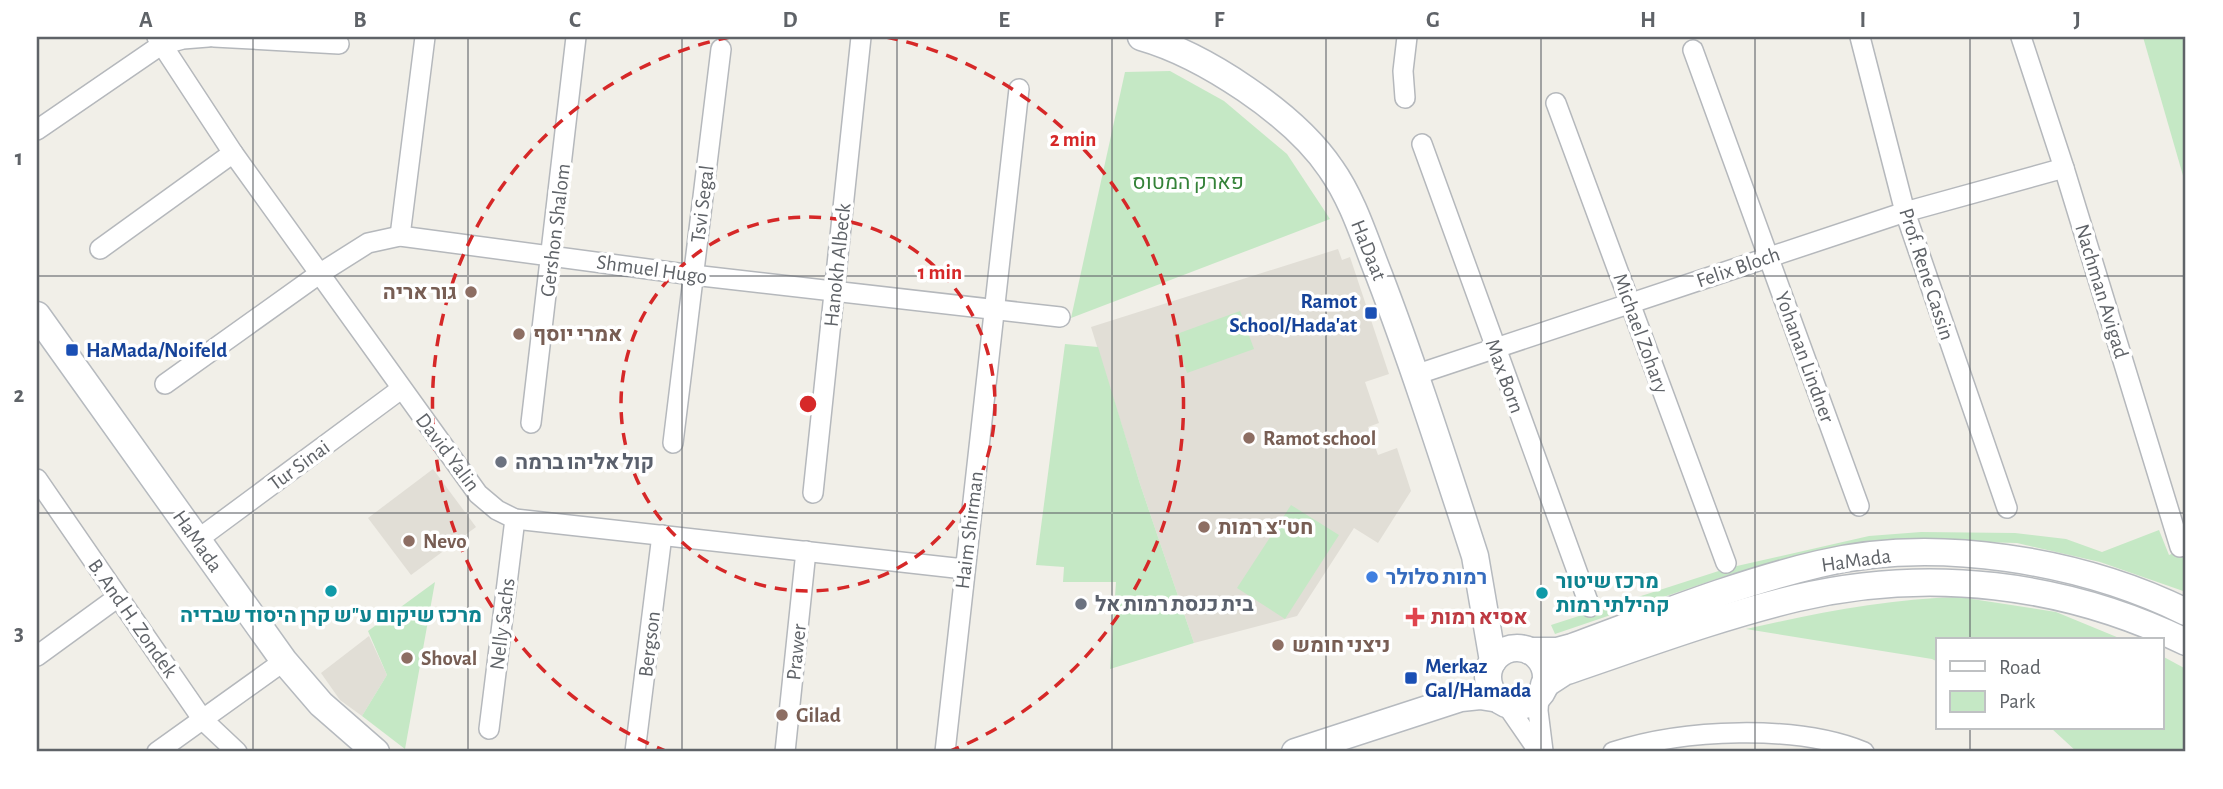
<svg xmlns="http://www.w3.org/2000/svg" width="2223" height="789" viewBox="0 0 2223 789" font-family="'Alegreya Sans',Heebo,sans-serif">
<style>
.education{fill:#e1ded6}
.green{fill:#c5e8c5}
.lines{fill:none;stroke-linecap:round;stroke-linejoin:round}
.street-casing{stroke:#b5b8bc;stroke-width:22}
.secondary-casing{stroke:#b6babf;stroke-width:29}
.street{stroke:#fff;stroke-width:19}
.secondary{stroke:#fff;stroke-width:26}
.grid{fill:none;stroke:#5f6368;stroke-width:2;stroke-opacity:0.55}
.ring{fill:none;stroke:#d62828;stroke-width:3.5;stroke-dasharray:12 9}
.education-dot{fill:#8d6e63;stroke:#fff;stroke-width:2.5}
.transit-dot{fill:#1a4fb4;stroke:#fff;stroke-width:2.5}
.worship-dot{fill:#6b7280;stroke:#fff;stroke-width:2.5}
.shop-dot{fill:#3f7fe0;stroke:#fff;stroke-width:2.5}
.culture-dot{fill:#0f9aa8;stroke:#fff;stroke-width:2.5}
.health-dot{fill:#e0444e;stroke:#fff;stroke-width:2.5}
.labels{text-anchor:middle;stroke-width:7;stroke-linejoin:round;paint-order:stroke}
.park-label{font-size:21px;fill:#348238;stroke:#fff}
.street-label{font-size:21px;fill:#5f6368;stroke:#fff}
.education-label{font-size:21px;font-weight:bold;fill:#785e54;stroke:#fff;text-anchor:start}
.transit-label{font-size:21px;font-weight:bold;fill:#164399;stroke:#fff;text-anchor:start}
.worship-label{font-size:21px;font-weight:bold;fill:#5b616d;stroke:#fff;text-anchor:start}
.shop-label{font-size:21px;font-weight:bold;fill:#366cbe;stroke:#fff;text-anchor:start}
.culture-label{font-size:21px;font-weight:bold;fill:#0d838f;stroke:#fff;text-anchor:start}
.health-label{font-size:21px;font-weight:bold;fill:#be3a42;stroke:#fff;text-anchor:start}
.centre{fill:#d62828;stroke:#fff;stroke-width:3.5}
.ring-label{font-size:21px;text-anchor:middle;font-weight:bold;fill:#d62828;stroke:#fff;stroke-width:7;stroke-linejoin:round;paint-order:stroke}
.neatline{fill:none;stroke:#5f6368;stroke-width:2.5}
.grid-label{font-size:23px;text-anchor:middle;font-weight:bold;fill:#5f6368}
</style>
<rect width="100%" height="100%" fill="#f1efe8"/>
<g class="education">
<polygon points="1338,249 1342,260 1350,257 1389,374 1365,382 1379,423 1368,427 1378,455 1397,448 1411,491 1378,543 1354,528 1297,616 1194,643 1140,484 1091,327"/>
<polygon points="433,469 476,527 411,575 368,518"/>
<polygon points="369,636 387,675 362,716 340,700 321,673"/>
</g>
<g class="green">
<polygon points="2143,37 2186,37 2186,186"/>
<polygon points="1170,71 1224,101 1287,154 1330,219 1071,318 1125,72"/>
<polygon points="1240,311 1254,349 1187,373 1174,335"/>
<polygon points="1065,344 1098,347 1140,484 1194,643 1110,669 1116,582 1063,582 1064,567 1036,565"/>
<polygon points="1291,505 1339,535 1285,619 1237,588"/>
<polygon points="2159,530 2169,555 2186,548 2186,592 2100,562 2017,543 1905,540 1825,550 1731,574 1555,634 1551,625 1728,568 1869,536 1921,532 2015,533 2066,539 2102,552"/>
<polygon points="435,582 405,749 362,716 387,675 368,631"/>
<path d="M1959,597L2056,612L2124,640H1938V662L1932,659L1746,629C1816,613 1887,599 1959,597Z"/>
<polygon points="2162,656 2186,669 2186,752 2077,752 2051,728 2162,728"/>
</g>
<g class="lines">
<defs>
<g id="street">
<polyline points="157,37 233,153 478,494 497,510 515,519 964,569"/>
<polyline points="214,37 339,44"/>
<polyline points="1860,37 1905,212 2007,508"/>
<polyline points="2021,37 2064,168 2180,547"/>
<polyline points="1693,50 1859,506"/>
<polyline points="1405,98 1403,71 1407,37"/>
<polyline points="1556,103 1726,563"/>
<polyline points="37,130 161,45 183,39 208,37"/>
<polyline points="1422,144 1590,607"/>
<polyline points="400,236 425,37"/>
<polyline points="100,249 233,153"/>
<polyline points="1415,375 1905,212 2064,168"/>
<polyline points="165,384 319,274 368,243 400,236 693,275 1060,317"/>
<polyline points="531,423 576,37"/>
<polyline points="673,443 721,49"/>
<polyline points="37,479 203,720 237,752"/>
<polyline points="813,493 861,37"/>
<polyline points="197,540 401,389"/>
<polyline points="37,656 118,597"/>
<polyline points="1539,694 1538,711 1543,751"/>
<polyline points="1506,704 1539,752"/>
<polyline points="489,729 515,519"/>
<polyline points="157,752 284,661"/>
<polyline points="635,752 662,535"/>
<polyline points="785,752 806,551"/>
<polyline points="945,752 1019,89"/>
<path d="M1613,752C1683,729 1796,724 1864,752"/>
</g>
<g id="secondary">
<path d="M1141,37C1204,55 1294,114 1331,169C1353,200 1365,240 1379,275C1410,356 1437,439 1464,522L1475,556L1493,661"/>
<polyline points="37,315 284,661 321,704 376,752"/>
<circle cx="1517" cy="677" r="29"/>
<path d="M1530,651H1557L1572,647C1654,617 1734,584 1819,564C1935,536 2080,560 2186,612"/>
<path d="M1544,685L1564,672C1641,646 1718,617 1797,598C1929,567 2064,583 2186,642"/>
<polyline points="1295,752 1461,698 1480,696 1499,699"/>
</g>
</defs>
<use href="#street" class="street-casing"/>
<use href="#secondary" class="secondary-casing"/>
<use href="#street" class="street"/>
<use href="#secondary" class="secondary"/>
</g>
<path class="grid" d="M253,37V752M468,37V752M682,37V752M897,37V752M1112,37V752M1326,37V752M1541,37V752M1755,37V752M1970,37V640M37,276H2186M37,513H2186M1970,728V752"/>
<g class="ring">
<circle cx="808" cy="404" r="187"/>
<path d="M668 752A375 375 0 0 1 730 37M886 37A375 375 0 0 1 948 752"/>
</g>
<g class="education-dot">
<circle cx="471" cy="292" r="7"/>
<circle cx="519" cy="334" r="7"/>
<circle cx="1249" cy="438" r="7"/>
<circle cx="1204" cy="527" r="7"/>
<circle cx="409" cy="541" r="7"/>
<circle cx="1278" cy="645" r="7"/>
<circle cx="407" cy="658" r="7"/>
<circle cx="782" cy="715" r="7"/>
</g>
<g class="transit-dot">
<rect x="1364" y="306" width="14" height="14" rx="3.5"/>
<rect x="65" y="343" width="14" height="14" rx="3.5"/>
<rect x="1404" y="671" width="14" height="14" rx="3.5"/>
</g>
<g class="worship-dot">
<circle cx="501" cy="462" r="7"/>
<circle cx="1081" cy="604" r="7"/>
</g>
<circle class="shop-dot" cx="1372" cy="577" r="7"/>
<g class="culture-dot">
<circle cx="331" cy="591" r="7"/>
<circle cx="1542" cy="593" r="7"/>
</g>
<path class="health-dot" d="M1411.5 606.5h7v7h7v7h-7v7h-7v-7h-7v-7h7z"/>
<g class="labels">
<g class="park-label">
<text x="1188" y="189">פארק המטוס</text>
</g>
<g class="street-label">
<text transform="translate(702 204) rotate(-83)" y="7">Tsvi Segal</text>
<text transform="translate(555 230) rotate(-83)" y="7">Gershon Shalom</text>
<text transform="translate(1369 250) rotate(68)" y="7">HaDaat</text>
<text transform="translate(837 265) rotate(-84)" y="7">Hanokh Albeck</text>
<text transform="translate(1738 267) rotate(-19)" y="7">Felix Bloch</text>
<text transform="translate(652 269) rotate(8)" y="7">Shmuel Hugo</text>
<text transform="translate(1927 274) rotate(72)" y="7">Prof. Rene Cassin</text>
<text transform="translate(2102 291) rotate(73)" y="7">Nachman Avigad</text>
<text transform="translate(1641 333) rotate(70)" y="7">Michael Zohary</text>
<text transform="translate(1805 357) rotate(70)" y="7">Yohanan Lindner</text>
<text transform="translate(1505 376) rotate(70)" y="7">Max Born</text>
<text transform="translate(448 452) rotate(53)" y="7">David Yalin</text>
<text transform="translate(299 465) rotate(-36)" y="7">Tur Sinai</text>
<text transform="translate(969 530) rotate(-83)" y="7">Haim Shirman</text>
<text transform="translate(198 541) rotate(55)" y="7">HaMada</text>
<text transform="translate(1856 560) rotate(-8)" y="7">HaMada</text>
<text transform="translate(133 618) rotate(55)" y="7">B. And H. Zondek</text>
<text transform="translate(502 624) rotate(-83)" y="7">Nelly Sachs</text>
<text transform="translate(649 644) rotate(-83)" y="7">Bergson</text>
<text transform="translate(796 652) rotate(-84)" y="7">Prawer</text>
</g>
<g class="education-label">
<text x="457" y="299" text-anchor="end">גור אריה</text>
<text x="533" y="341">אמרי יוסף</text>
<text x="1263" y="445">Ramot school</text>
<text x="1218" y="534">חט''צ רמות</text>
<text x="423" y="548">Nevo</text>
<text x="1292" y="652">ניצני חומש</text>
<text x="421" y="665">Shoval</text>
<text x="796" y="722">Gilad</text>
</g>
<g class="transit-label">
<text x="1357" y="308" text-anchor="end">Ramot<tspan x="1357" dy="24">School/Hada'at</tspan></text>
<text x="86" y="357">HaMada/Noifeld</text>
<text x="1425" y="673">Merkaz<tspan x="1425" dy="24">Gal/Hamada</tspan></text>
</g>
<g class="worship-label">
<text x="515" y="469">קול אליהו ברמה</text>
<text x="1095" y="611">בית כנסת רמות אל</text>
</g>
<g class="shop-label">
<text x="1386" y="584">רמות סלולר</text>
</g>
<g class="culture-label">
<text x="1556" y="588">מרכז שיטור<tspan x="1556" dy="24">קהילתי רמות</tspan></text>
<text x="331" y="622" text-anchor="middle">מרכז שיקום ע"ש קרן היסוד שבדיה</text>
</g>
<g class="health-label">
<text x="1431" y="624">אסיא רמות</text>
</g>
</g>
<circle cx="808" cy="404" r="10" class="centre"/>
<g class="ring-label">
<text x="1073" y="146">2 min</text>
<text x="940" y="279">1 min</text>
</g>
<rect width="2223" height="789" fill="none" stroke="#ffffff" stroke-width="77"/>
<rect x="1936" y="638" width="228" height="91" fill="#ffffff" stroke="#bfc1c3" stroke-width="2"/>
<rect x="1950" y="661" width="35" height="10" fill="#ffffff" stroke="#bfc1c3" stroke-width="2"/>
<text x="1999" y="674" font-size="21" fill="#5f6368">Road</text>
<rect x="1950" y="691" width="35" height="21" fill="#c5e8c5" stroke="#bfc1c3" stroke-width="2"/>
<text x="1999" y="708" font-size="21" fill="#5f6368">Park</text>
<rect x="38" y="38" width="2146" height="712" class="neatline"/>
<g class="grid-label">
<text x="146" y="27">A</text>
<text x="360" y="27">B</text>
<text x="575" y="27">C</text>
<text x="790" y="27">D</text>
<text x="1004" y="27">E</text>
<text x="1219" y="27">F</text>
<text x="1433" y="27">G</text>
<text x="1648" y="27">H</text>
<text x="1863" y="27">I</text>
<text x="2077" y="27">J</text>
<text x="19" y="165">1</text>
<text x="19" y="402">2</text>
<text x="19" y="640">3</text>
</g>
</svg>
